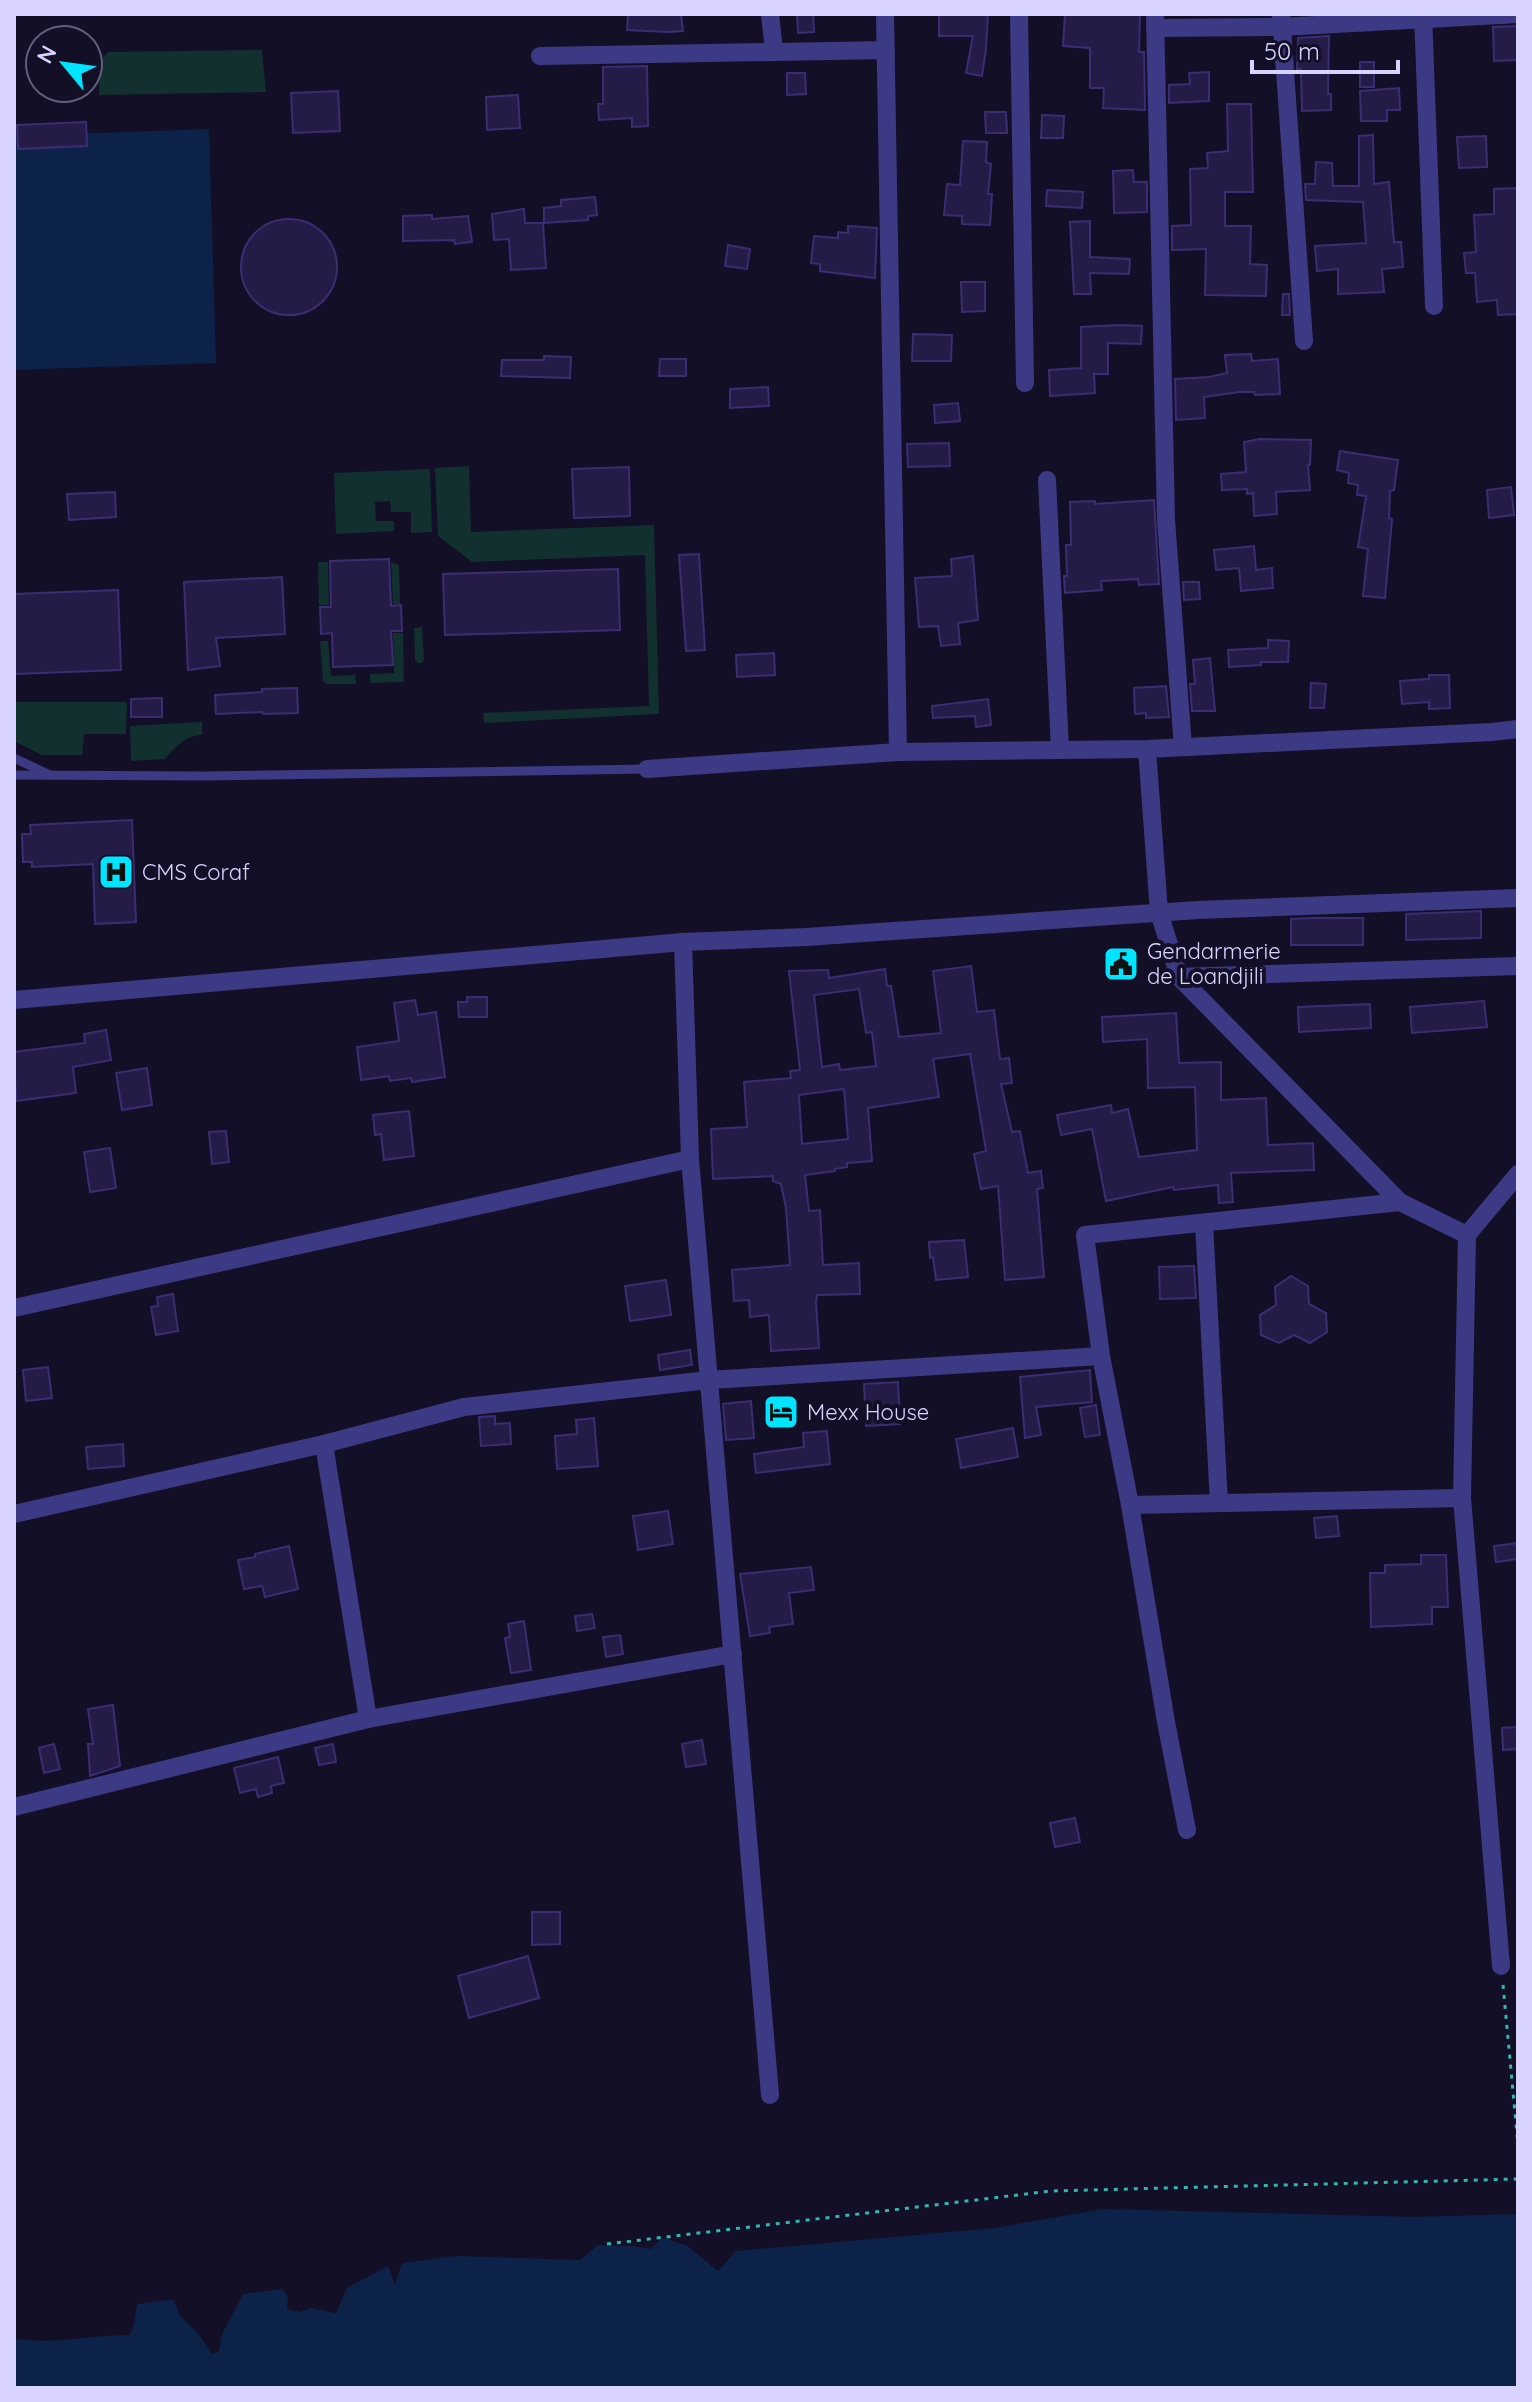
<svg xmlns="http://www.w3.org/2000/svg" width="1532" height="2402" viewBox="0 0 1532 2402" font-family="Quicksand,sans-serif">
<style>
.green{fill:#12302f}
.water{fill:#0c2248}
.building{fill:#241b47;stroke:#3b2d73;stroke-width:2;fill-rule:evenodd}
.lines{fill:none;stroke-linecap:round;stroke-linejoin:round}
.path{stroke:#2fb8b0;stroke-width:3;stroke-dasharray:4 6;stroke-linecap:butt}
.lane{stroke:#3d3a85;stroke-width:9}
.street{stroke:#3d3a85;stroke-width:18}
.labels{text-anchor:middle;stroke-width:8;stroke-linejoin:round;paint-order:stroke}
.poi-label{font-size:22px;fill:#d9d4ff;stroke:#130f26;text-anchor:start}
</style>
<rect width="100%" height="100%" fill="#130f26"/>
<g class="green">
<polygon points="262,50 266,92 99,95 100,61 108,52"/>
<polygon points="469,466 471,532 654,525 659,714 484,723 483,713 649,706 645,555 472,562 438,536 435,468"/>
<polygon points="430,469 432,532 411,533 411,512 391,512 390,501 375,502 376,521 394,521 394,531 336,534 334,473"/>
<polygon points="318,562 328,562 329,605 319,605"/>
<polygon points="391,562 399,565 400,604 393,604"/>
<polygon points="422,627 424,659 422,663 418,663 415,660 414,628"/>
<polygon points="393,633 403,633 404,682 370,683 370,674 394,673"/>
<polygon points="320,641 328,641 331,676 355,675 356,684 327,684 323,681"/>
<polygon points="14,702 127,702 126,734 84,734 82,755 42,755 14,741"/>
<path d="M202,722V735C184,736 177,746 165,759L131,761L130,726Z"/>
</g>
<g class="water">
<polygon points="209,129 216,363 14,370 14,136"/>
<path d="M1103,2209L1413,2217L1518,2214V2388H14V2338C52,2346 91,2334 130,2335L134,2324L137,2304L173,2299L181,2317L198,2333L212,2354L219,2351L222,2334L243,2294L282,2289L288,2296L287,2309L300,2312L310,2308L336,2313L347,2288L388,2266L395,2284L402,2263L457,2256L580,2260L598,2245L634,2246L651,2249L662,2238L686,2245L718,2271L736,2251L995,2228Z"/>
</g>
<g class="building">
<polygon points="628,14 681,14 683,31 668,32 627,30"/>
<polygon points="797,14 813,14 814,32 798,33"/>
<polygon points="939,14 988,14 986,49 982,76 966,73 973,36 939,36"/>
<polygon points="1065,14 1140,14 1139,52 1144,52 1145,110 1103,108 1104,88 1090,88 1090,48 1063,46"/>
<polygon points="1518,26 1518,60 1494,61 1493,27"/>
<polygon points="1329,36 1328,94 1331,94 1331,110 1302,111 1301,69 1297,69 1298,38"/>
<rect x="1360" y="62" width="14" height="25"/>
<polygon points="647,66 648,126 632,127 632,118 599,120 598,104 603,104 603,67"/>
<polygon points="1209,72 1209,101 1169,103 1169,85 1190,84 1189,73"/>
<polygon points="787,73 805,73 806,94 787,95"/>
<polygon points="1399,88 1400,110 1387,110 1387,121 1361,121 1360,91"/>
<polygon points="338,91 340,131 293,133 291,93"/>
<polygon points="518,95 520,128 487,130 486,97"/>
<polygon points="1227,104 1251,104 1253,192 1225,192 1225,226 1251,226 1250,264 1267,265 1266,296 1205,295 1206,249 1172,250 1172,226 1191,225 1190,169 1208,168 1207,153 1228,151"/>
<polygon points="985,112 1006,112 1007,133 986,133"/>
<polygon points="1042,115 1064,116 1063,138 1041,138"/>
<polygon points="86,122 87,146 18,149 17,125"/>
<polygon points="1373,135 1374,184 1389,182 1394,242 1401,242 1403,267 1382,269 1384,292 1338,294 1338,269 1317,271 1315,246 1366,243 1363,202 1306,200 1305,184 1315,184 1316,162 1332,163 1333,186 1359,186 1359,136"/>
<polygon points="1486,136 1487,167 1459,168 1457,137"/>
<polygon points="963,141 987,142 986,162 991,164 988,194 992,194 990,225 962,224 962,216 944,215 947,184 960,185"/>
<polygon points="1133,170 1134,182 1147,182 1147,212 1114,213 1113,171"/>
<polygon points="1518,188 1518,314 1498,315 1497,300 1477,302 1475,273 1466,273 1464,253 1476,252 1474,215 1494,214 1494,189"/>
<polygon points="1047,190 1083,192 1082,208 1046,206"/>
<polygon points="595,197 597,215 588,216 588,220 544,223 544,208 561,206 561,200"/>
<polygon points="524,209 525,223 543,223 546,268 511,270 509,239 494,240 492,214"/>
<polygon points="432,215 432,219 468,216 472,242 455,244 454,240 403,241 403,216"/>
<circle cx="289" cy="267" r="48"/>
<polygon points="1090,221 1090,257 1130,259 1129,274 1090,273 1091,294 1074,294 1070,222"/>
<polygon points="848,226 877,228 875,278 820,271 820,264 811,263 814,236 838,238 838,232 848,233"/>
<polygon points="728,245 750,249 747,269 725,266"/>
<polygon points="961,282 985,282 985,311 962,312"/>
<polygon points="1283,294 1289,294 1290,315 1282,315"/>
<polygon points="1121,325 1142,326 1141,344 1108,343 1108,374 1094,374 1095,393 1050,396 1049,370 1081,368 1081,327"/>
<polygon points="913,334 952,335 951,361 912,361"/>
<polygon points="1251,354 1252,361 1278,359 1280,394 1255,395 1254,392 1239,392 1204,397 1205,418 1176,420 1175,379 1209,377 1227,373 1225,355"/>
<polygon points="544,356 571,357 570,378 501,376 502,360 544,360"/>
<polygon points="660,359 686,359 686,376 659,376"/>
<polygon points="768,387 769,406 730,408 730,389"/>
<polygon points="958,403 960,421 935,423 934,405"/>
<polygon points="1260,439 1311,440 1310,465 1308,465 1310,490 1276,492 1277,514 1254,516 1253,493 1247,494 1247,489 1222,490 1221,474 1246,472 1244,442"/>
<polygon points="949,443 950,466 908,467 907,444"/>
<polygon points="1340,451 1398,460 1394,490 1390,491 1389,518 1392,519 1385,598 1363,596 1368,549 1358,547 1366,496 1357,495 1358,485 1348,483 1349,473 1337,470"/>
<polygon points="629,467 630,516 574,518 572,469"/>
<polygon points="1511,487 1514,515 1489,518 1487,490"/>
<polygon points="115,492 116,517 69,520 67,494"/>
<polygon points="1154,500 1159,584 1139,585 1138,579 1101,581 1102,590 1065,593 1064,576 1067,576 1066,545 1071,545 1070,502 1095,501 1095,504"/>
<polygon points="1254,546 1256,570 1272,568 1273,588 1241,591 1239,568 1216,570 1214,550"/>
<polygon points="699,554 705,650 686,651 679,555"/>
<polygon points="973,556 978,620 958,623 960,644 941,646 938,626 919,627 915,578 952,576 951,559"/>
<polygon points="389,559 391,606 401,605 402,631 391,631 393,665 333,667 332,633 321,634 320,607 331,607 330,561"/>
<polygon points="618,569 620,630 445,635 443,574"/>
<polygon points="282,577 285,634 216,638 220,666 188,670 184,582"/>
<polygon points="1183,582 1199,582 1200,599 1184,600"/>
<polygon points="118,590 121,670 14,674 14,594"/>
<polygon points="1268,640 1289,641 1288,662 1261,662 1261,665 1229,667 1228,650 1268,648"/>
<polygon points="774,653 775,675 737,677 736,655"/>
<polygon points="1210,658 1215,711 1192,711 1190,684 1195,684 1193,660"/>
<polygon points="1429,675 1449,675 1450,708 1429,709 1429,702 1402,704 1400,681 1429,679"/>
<polygon points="1311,683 1326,684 1324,708 1310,708"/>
<polygon points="1166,686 1169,717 1146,718 1146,713 1135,714 1134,688"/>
<polygon points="297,688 298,713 263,714 262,712 216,714 215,695 262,692 262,689"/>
<polygon points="162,698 162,717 131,717 131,699"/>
<polygon points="988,699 991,725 976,727 975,716 933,718 932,706"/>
<polygon points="132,820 136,922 95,924 93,864 32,867 32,862 23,862 22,834 31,834 30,825"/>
<polygon points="1481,911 1481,938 1406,940 1406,914"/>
<polygon points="1313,918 1363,918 1363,945 1291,945 1291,919"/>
<path d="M971,966L977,1012L994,1010L1000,1059L1009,1058L1012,1083L1001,1084L1012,1132L1020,1131L1028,1173L1041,1171L1043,1188L1037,1189L1044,1277L1005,1280L998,1186L981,1189L974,1154L986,1151L970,1054L933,1059L939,1097L868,1108L872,1161L847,1163V1167L835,1169V1171L805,1175L809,1211L820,1210L823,1265L859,1263L860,1294L817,1295L816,1302L819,1348L771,1351L769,1315L750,1317L749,1300L734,1301L732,1270L790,1265L786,1208L781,1184L773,1181V1176L713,1179L711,1129L747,1127L744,1082L791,1078L790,1071L800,1070L789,971L828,970L829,978L885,969L887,986H891L899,1037L941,1033L933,971ZM859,989L866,1033L872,1032L876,1066L840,1070L839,1064L822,1067L814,995ZM844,1089L848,1139L802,1144L799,1095Z"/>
<polygon points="467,997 487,997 487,1017 459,1017 458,1002 467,1002"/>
<polygon points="415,1000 418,1015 436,1012 445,1077 412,1082 411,1078 390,1081 389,1076 361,1080 357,1047 399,1041 394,1003"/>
<polygon points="1484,1001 1487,1027 1412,1033 1410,1007"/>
<polygon points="1370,1004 1371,1028 1299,1032 1298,1007"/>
<polygon points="1176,1013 1179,1063 1221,1062 1221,1100 1266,1098 1268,1145 1313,1143 1314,1170 1231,1173 1233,1202 1219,1203 1218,1185 1174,1190 1173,1187 1106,1201 1092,1129 1061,1135 1057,1115 1111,1105 1112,1113 1128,1109 1139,1157 1197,1150 1195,1087 1148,1088 1147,1039 1103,1042 1102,1017"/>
<polygon points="106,1030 111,1060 73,1067 76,1093 16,1101 14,1052 85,1043 84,1034"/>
<polygon points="147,1068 152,1105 122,1110 116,1073"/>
<polygon points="409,1111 414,1156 384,1160 381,1134 375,1135 373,1115"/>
<polygon points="226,1131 229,1162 212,1164 209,1132"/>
<polygon points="110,1148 116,1188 90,1192 84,1152"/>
<polygon points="964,1240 968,1277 936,1280 933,1257 930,1258 929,1242"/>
<polygon points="1194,1266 1196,1298 1160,1299 1159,1267"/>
<polygon points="1291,1276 1308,1286 1309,1304 1326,1313 1327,1332 1310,1343 1294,1335 1279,1343 1261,1335 1260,1315 1276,1305 1275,1287"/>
<polygon points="666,1280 671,1315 630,1321 625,1286"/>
<polygon points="173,1294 178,1331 156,1335 151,1307 158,1306 157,1297"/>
<polygon points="690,1350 692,1365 660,1370 658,1355"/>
<polygon points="48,1367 52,1398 26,1401 23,1370"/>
<polygon points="1090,1370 1092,1402 1036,1407 1041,1435 1025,1438 1020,1377"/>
<polygon points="898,1382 900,1424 866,1426 864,1384"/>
<polygon points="751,1401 754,1438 726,1440 723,1404"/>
<polygon points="1096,1405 1100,1435 1085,1437 1080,1408"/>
<polygon points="495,1416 495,1424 510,1423 511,1444 481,1446 479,1417"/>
<polygon points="594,1418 598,1466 557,1469 555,1436 577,1434 576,1420"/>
<polygon points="1013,1428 1018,1457 961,1468 956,1439"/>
<polygon points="827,1431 830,1464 756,1473 754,1454 804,1447 803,1433"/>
<polygon points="123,1444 124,1466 88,1469 86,1447"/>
<polygon points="668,1511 673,1544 638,1550 633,1516"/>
<polygon points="1337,1516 1339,1536 1316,1538 1314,1518"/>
<polygon points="1518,1543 1518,1559 1496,1562 1494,1546"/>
<polygon points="289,1546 298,1589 265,1597 262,1586 244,1589 238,1560 255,1557 255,1554"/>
<polygon points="1421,1555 1446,1555 1448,1607 1432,1607 1432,1624 1371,1627 1370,1573 1385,1573 1385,1565 1421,1564"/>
<polygon points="811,1567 814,1590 789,1593 793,1624 769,1627 770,1633 750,1636 740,1574"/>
<polygon points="592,1614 595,1628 577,1631 575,1616"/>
<polygon points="524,1621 531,1670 511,1673 505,1638 510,1637 508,1624"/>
<polygon points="620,1635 623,1654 606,1657 603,1637"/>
<polygon points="113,1705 120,1766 90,1776 88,1744 93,1744 88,1709"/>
<polygon points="1518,1727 1518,1749 1503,1750 1502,1728"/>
<polygon points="702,1740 706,1764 686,1767 682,1744"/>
<polygon points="54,1744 60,1769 44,1773 39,1748"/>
<polygon points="333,1744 336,1762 319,1765 315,1748"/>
<polygon points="278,1757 284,1783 271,1786 272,1793 258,1797 256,1789 240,1793 234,1768"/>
<polygon points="1075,1818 1080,1842 1055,1847 1050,1823"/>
<polygon points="532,1912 560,1912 560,1944 532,1945"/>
<polygon points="528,1956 539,1998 469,2018 458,1976"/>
</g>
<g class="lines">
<g class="path">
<polyline points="1503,1985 1518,2145"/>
<polyline points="607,2244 1051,2191 1518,2179"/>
</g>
<g class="lane">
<polyline points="14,758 48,774"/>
<polyline points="14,775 205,776 647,769"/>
</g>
<g class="street">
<polyline points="770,14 774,51"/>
<polyline points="885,14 898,752"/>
<polyline points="1019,14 1025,383"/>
<polyline points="1155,14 1166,520 1183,747"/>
<polyline points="1281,14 1304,341"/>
<polyline points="1423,14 1434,306"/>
<polyline points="1155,28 1281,27 1518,14"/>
<polyline points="540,56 886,50"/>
<polyline points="1047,480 1060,749"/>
<polyline points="1147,749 1159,912 1179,977 1400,1202 1467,1235"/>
<polyline points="647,769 898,752 1147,749 1492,732 1518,729"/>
<polyline points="683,942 690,1159 770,2095"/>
<polyline points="1179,977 1518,966"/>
<polyline points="14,1000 683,942 806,937 1198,910 1518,898"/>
<polyline points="1204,1223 1219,1503"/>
<polyline points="14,1308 690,1159"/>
<polyline points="324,1444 368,1719"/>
<polyline points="1130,1505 1462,1498"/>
<polyline points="14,1514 324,1444 464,1407 709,1380 1101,1356"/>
<polyline points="14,1807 368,1719 733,1654"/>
<polyline points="1187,1830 1166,1722 1130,1505 1101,1356 1085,1235 1400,1202"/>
<polyline points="1501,1966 1462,1498 1467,1235 1518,1174"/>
</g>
</g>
<defs>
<symbol id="hospital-square" viewBox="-11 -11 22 22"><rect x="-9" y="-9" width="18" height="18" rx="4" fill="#00e5ff" stroke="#130f26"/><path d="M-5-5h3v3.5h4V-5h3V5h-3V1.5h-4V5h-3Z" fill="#111"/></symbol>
<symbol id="civic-square" viewBox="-11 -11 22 22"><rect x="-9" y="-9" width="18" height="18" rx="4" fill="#00e5ff" stroke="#130f26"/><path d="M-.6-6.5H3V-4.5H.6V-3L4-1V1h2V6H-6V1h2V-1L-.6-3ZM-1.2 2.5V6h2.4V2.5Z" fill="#111"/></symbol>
<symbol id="hotel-square" viewBox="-11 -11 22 22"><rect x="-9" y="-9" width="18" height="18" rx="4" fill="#00e5ff" stroke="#130f26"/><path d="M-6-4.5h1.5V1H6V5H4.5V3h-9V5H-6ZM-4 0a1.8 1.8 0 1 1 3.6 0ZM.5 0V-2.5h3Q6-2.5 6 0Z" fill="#111"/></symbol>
</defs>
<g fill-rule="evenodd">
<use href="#hospital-square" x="96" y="852" width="40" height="40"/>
<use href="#civic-square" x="1101" y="944" width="40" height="40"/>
<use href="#hotel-square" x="761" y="1392" width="40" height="40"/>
</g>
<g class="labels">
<g class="poi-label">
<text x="142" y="880">CMS Coraf</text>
<text x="1147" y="959">Gendarmerie<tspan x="1147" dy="25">de Loandjili</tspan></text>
<text x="807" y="1420">Mexx House</text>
</g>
</g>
<rect width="1532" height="2402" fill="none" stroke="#d9d4ff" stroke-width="32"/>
<g transform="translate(64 64) rotate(299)"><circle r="38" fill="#130f26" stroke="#625e7d" stroke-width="2"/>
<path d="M0-6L14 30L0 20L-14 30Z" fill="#00e5ff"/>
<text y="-12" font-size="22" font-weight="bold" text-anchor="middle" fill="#d9d4ff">N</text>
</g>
<path d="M1252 60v12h146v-12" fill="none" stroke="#d9d4ff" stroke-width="4"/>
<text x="1264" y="60" font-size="24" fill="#d9d4ff" stroke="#130f26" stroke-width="6" paint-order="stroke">50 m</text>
</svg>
